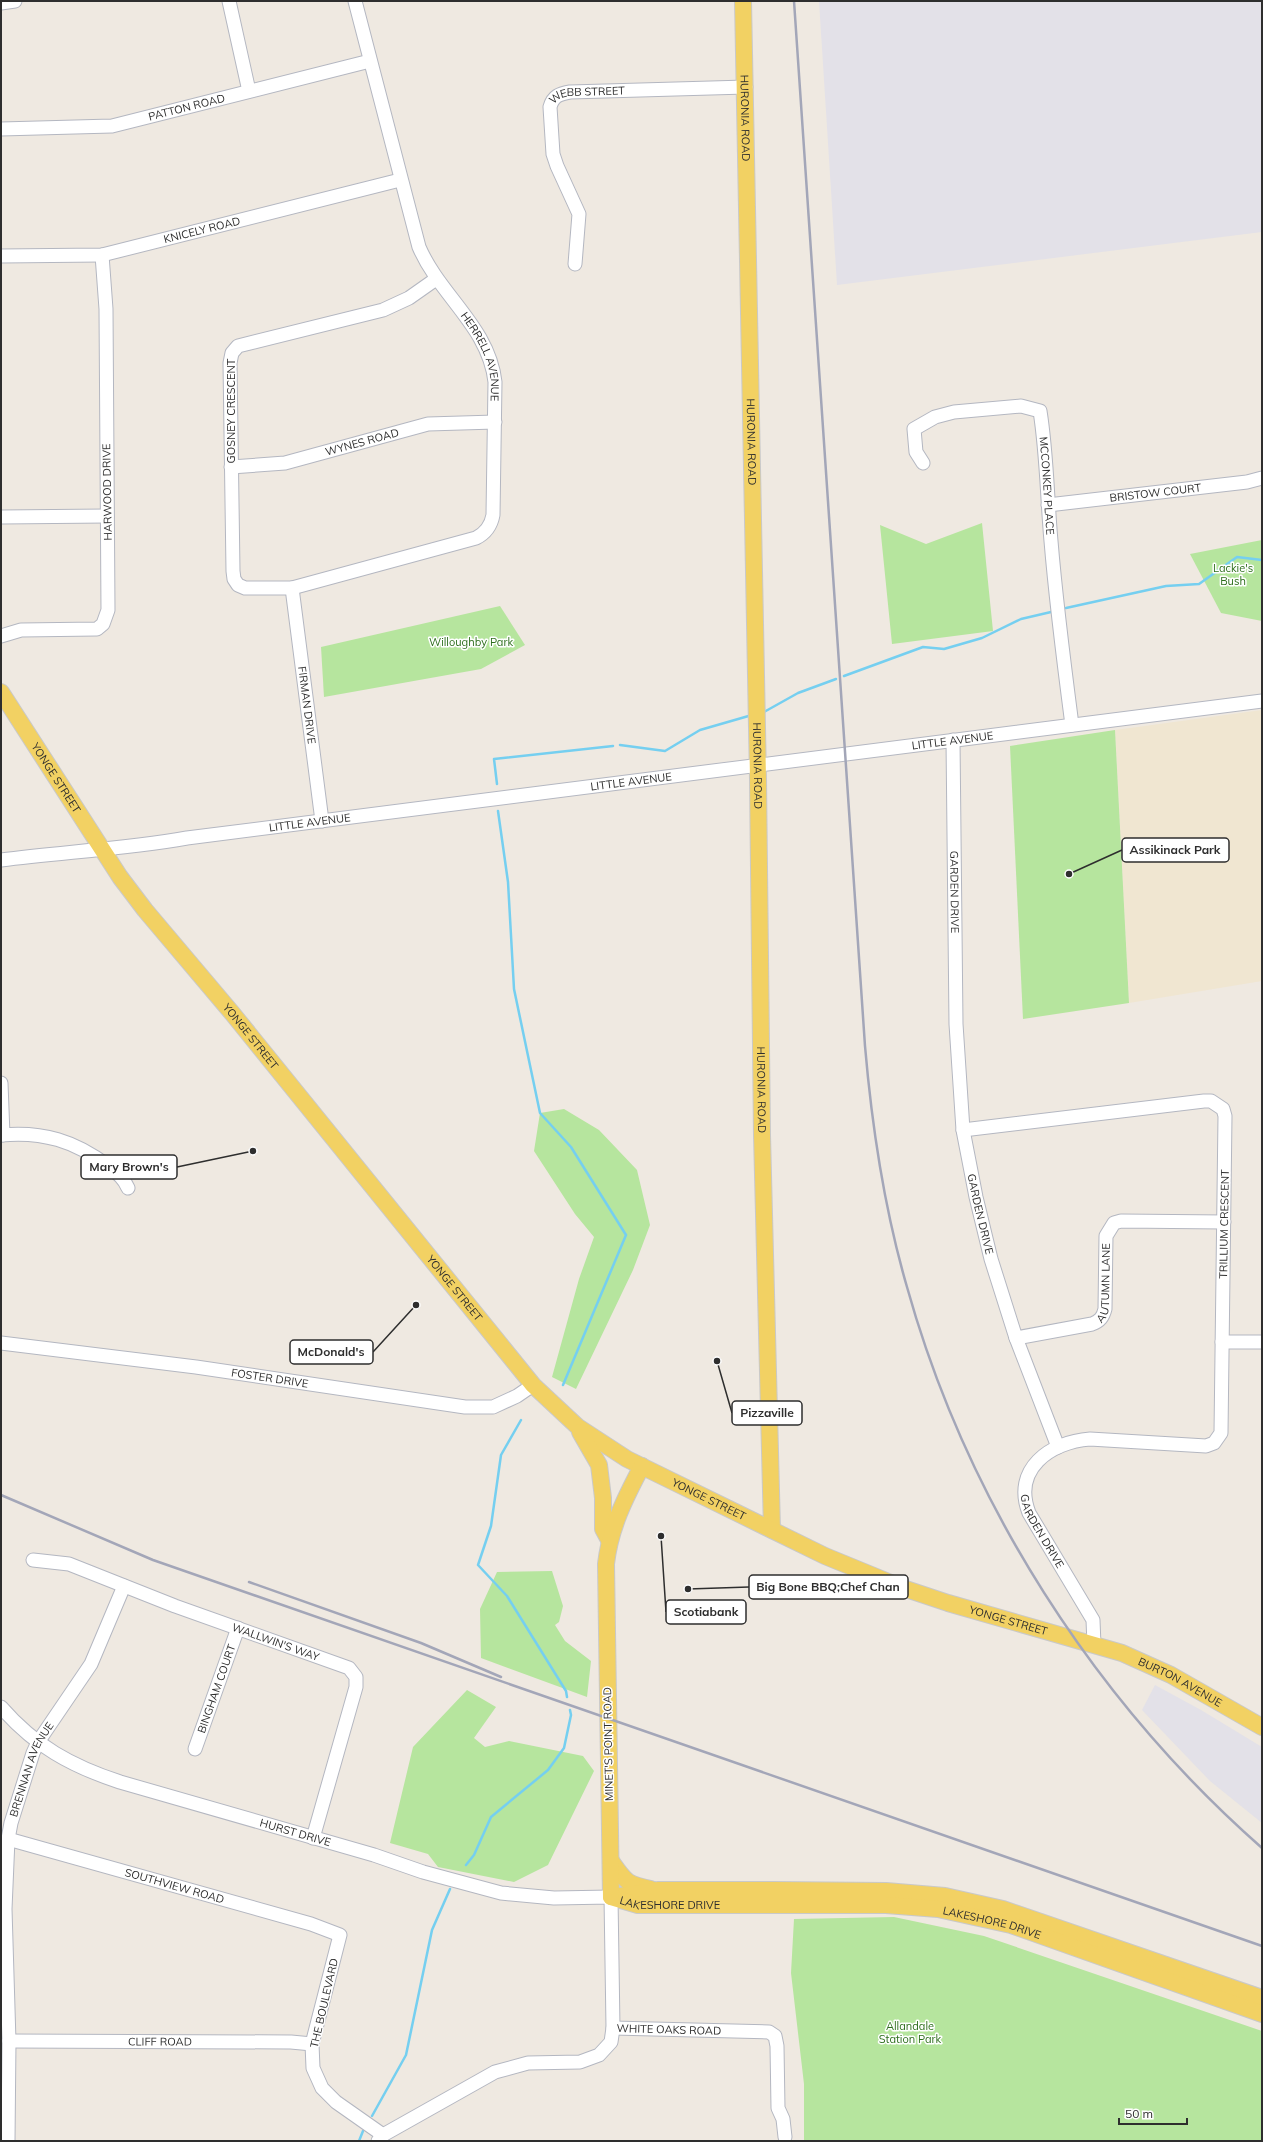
<svg xmlns="http://www.w3.org/2000/svg" width="1263" height="2142" viewBox="0 0 1263 2142" font-family="Mulish,sans-serif">
<style>
.industrial{fill:#e3e1e8}
.education{fill:#f0e6d1}
.green{fill:#b6e59e}
.lines{fill:none;stroke-linecap:round;stroke-linejoin:round}
.stream{stroke:#75cff0;stroke-width:2.5}
.minor-casing{stroke:#b4b7c1;stroke-width:15}
.major-casing{stroke:#c9c9c9;stroke-width:18}
.minor{stroke:#fff;stroke-width:13}
.major{stroke:#f2d163;stroke-width:16}
.rail{stroke:#a3a6b8;stroke-width:2.5}
.labels{text-anchor:middle;stroke-width:3;stroke-linejoin:round;paint-order:stroke}
.street-label{font-size:11px;fill:#2e2e2e;stroke:#fff}
.park-label{font-size:11px;fill:#2c6e1b;stroke:#fff}
.leader{fill:none;stroke:#2e2e2e;stroke-width:1.5}
.callout-dot{fill:#2e2e2e;stroke:#fff;stroke-width:1.5}
.callout{fill:#fff;stroke:#2e2e2e;stroke-width:1.5}
.callout-label{font-size:12px;text-anchor:middle;font-weight:bold;fill:#2e2e2e}
</style>
<rect width="100%" height="100%" fill="#efe9e1"/>
<g class="industrial">
<polygon points="819,1 1262,1 1262,232 837,285"/>
<polygon points="1155,1685 1201,1710 1262,1747 1262,1823 1210,1781 1142,1710"/>
</g>
<polygon class="education" points="1262,710 1262,981 1129,1003 1115,730"/>
<g class="green">
<polygon points="982,523 993,631 892,644 880,525 926,544"/>
<polygon points="1262,540 1262,621 1221,613 1190,554"/>
<polygon points="500,606 525,645 481,669 324,697 321,647"/>
<polygon points="1115,730 1129,1003 1023,1019 1010,746"/>
<polygon points="564,1109 599,1130 637,1170 650,1225 633,1270 576,1389 552,1377 579,1279 594,1237 575,1214 534,1151 540,1113"/>
<polygon points="552,1571 563,1606 559,1622 555,1625 565,1641 591,1661 587,1697 481,1658 480,1609 497,1572"/>
<polygon points="467,1690 496,1707 474,1738 485,1747 509,1741 583,1756 594,1771 548,1865 514,1882 438,1867 428,1854 390,1843 413,1747"/>
<polygon points="894,1917 984,1936 1262,2031 1262,2141 804,2141 804,2084 791,1973 794,1919"/>
</g>
<g class="lines">
<g class="stream">
<polyline points="1066,608 1166,586 1199,584 1237,557 1262,560"/>
<polyline points="844,676 923,647 944,649 982,638 1021,619 1051,612"/>
<polyline points="764,712 798,693 836,679"/>
<polyline points="620,745 665,751 700,730 752,715"/>
<polyline points="497,784 494,759 613,746"/>
<polyline points="498,811 508,882 514,989 540,1113 571,1147 626,1235 563,1385"/>
<polyline points="521,1420 501,1455 491,1526 478,1565 507,1596 566,1691 567,1697"/>
<polyline points="466,1865 474,1855 491,1817 548,1770 564,1748 571,1715 570,1710"/>
<polyline points="372,2116 406,2055 432,1930 450,1889"/>
<polyline points="359,2141 363,2131"/>
</g>
<defs>
<g id="minor">
<polyline points="229,1 249,91"/>
<path id="s1" d="M355,1L419,247C440,296 489,327 495,382L493,515C491,526 486,533 476,538L292,588H245L238,585L234,579L233,571L230,363L232,353L238,346L383,310L409,298L436,279"/>
<polyline points="1,3 15,1"/>
<path id="s2" d="M1,129L112,126L370,61"/>
<path id="s3" d="M1,256L102,255L400,180"/>
<path id="s4" d="M575,264L579,214L557,166L553,154L550,107C553,96 559,94 570,92L746,87"/>
<path id="s5" d="M923,463L916,452L914,429L935,417L954,412L1021,406L1040,411C1047,455 1047,497 1051,541C1056,602 1064,664 1072,725"/>
<path id="s6" d="M231,467L285,463L428,424L495,422"/>
<path id="s7" d="M1048,505L1247,482L1262,478"/>
<polyline points="1,517 107,516"/>
<path id="s8" d="M292,588L322,821"/>
<polyline points="1,636 21,630 97,629 103,624 108,610 106,309 102,255"/>
<path id="s9" d="M953,740L956,1024L963,1130L976,1197L991,1259L1016,1338L1058,1447"/>
<path id="s10" d="M1,860C63,852 125,849 187,838L1262,701"/>
<polyline points="1,1083 3,1135"/>
<path id="s11" d="M963,1130L1204,1101H1211L1223,1109L1225,1116L1221,1433L1214,1443L1206,1446L1090,1439C1050,1442 1012,1469 1029,1513L1093,1620L1094,1645"/>
<path d="M1,1135C43,1131 75,1141 108,1166C117,1173 124,1178 128,1188"/>
<path id="s12" d="M1016,1338L1092,1324C1100,1321 1103,1317 1105,1309L1106,1236L1114,1223L1121,1221L1224,1222"/>
<polyline points="1222,1342 1262,1342"/>
<path id="s13" d="M1,1343L196,1367L465,1407H493L517,1396L533,1385"/>
<path id="s14" d="M33,1560L69,1564L175,1606L349,1668L356,1677V1687L313,1838"/>
<path id="s15" d="M1,1707C35,1746 71,1766 120,1782L374,1855L423,1872L501,1893L554,1898L611,1897L613,2028L611,2042L599,2055L580,2062L528,2063L495,2072L383,2135L378,2141"/>
<path id="s16" d="M195,1749L238,1628"/>
<path id="s17" d="M8,1839L311,1924L340,1935L312,2044L313,2068L322,2088L336,2102L383,2135"/>
<path id="s18" d="M613,2028L769,2032L775,2036L777,2046L778,2108L783,2119L785,2137"/>
<path id="s19" d="M9,2041L291,2042L312,2044"/>
<path id="s20" d="M8,2141L9,2041L5,1909L8,1839L11,1823L33,1753L38,1742L91,1664L124,1586"/>
</g>
<g id="major">
<path id="s21" d="M743,1L758,779L762,1135L772,1530"/>
<path id="s22" d="M1,692L120,877L145,910L232,1013L533,1385L578,1427L627,1459L825,1556L903,1588L948,1603L1122,1653L1171,1675L1262,1727"/>
<polyline points="580,1432 599,1465 603,1498 603,1529 609,1540"/>
<path d="M611,1861C626,1882 626,1884 651,1889"/>
<polyline points="620,1896 659,1890 774,1890 886,1891 945,1896 1003,1909 1262,1998"/>
<path id="s23" d="M611,1897L638,1905H886L938,1909L1011,1925L1262,2014"/>
<path d="M611,1897L606,1564C610,1528 625,1498 642,1466"/>
</g>
</defs>
<use href="#minor" class="minor-casing"/>
<use href="#major" class="major-casing"/>
<use href="#minor" class="minor"/>
<use href="#major" class="major"/>
<g class="rail">
<path d="M794,1L865,1046C872,1128 884,1208 907,1287C967,1502 1094,1700 1262,1848"/>
<polyline points="1,1495 153,1560 1262,1946"/>
<polyline points="249,1582 421,1643 501,1677"/>
</g>
</g>
<g class="labels">
<g class="street-label">
<text dy="4" stroke="none"><textPath href="#s4" startOffset="206">WEBB STREET</textPath></text>
<text dy="4" stroke="none"><textPath href="#s2" startOffset="188">PATTON ROAD</textPath></text>
<text dy="4" stroke="none"><textPath href="#s21" startOffset="117">HURONIA ROAD</textPath></text>
<text dy="4" stroke="none"><textPath href="#s3" startOffset="204">KNICELY ROAD</textPath></text>
<text dy="4" stroke="none"><textPath href="#s1" startOffset="382">HERRELL AVENUE</textPath></text>
<text transform="translate(231 411) rotate(-90)" y="4">GOSNEY CRESCENT</text>
<text dy="4" stroke="none"><textPath href="#s6" startOffset="134">WYNES ROAD</textPath></text>
<text dy="4" stroke="none"><textPath href="#s21" startOffset="441">HURONIA ROAD</textPath></text>
<text dy="4" stroke="none"><textPath href="#s5" startOffset="242">MCCONKEY PLACE</textPath></text>
<text transform="translate(107 492) rotate(-91)" y="4">HARWOOD DRIVE</text>
<text dy="4" stroke="none"><textPath href="#s7" startOffset="108">BRISTOW COURT</textPath></text>
<text dy="4" stroke="none"><textPath href="#s8" startOffset="118">FIRMAN DRIVE</textPath></text>
<text dy="4" stroke="none"><textPath href="#s10" startOffset="959">LITTLE AVENUE</textPath></text>
<text dy="4" stroke="none"><textPath href="#s21" startOffset="765">HURONIA ROAD</textPath></text>
<text dy="4" stroke="none"><textPath href="#s22" startOffset="102">YONGE STREET</textPath></text>
<text dy="4" stroke="none"><textPath href="#s10" startOffset="635">LITTLE AVENUE</textPath></text>
<text dy="4" stroke="none"><textPath href="#s10" startOffset="311">LITTLE AVENUE</textPath></text>
<text dy="4" stroke="none"><textPath href="#s9" startOffset="152">GARDEN DRIVE</textPath></text>
<text dy="4" stroke="none"><textPath href="#s22" startOffset="426">YONGE STREET</textPath></text>
<text dy="4" stroke="none"><textPath href="#s21" startOffset="1089">HURONIA ROAD</textPath></text>
<text dy="4" stroke="none"><textPath href="#s9" startOffset="476">GARDEN DRIVE</textPath></text>
<text transform="translate(1224 1224) rotate(-89)" y="4">TRILLIUM CRESCENT</text>
<text dy="4" stroke="none"><textPath href="#s12" startOffset="124">AUTUMN LANE</textPath></text>
<text dy="4" stroke="none"><textPath href="#s22" startOffset="750">YONGE STREET</textPath></text>
<text dy="4" stroke="none"><textPath href="#s13" startOffset="271">FOSTER DRIVE</textPath></text>
<text dy="4" stroke="none"><textPath href="#s22" startOffset="1086">YONGE STREET</textPath></text>
<text dy="4" stroke="none"><textPath href="#s11" startOffset="861">GARDEN DRIVE</textPath></text>
<text dy="4" stroke="none"><textPath href="#s22" startOffset="1410">YONGE STREET</textPath></text>
<text dy="4" stroke="none"><textPath href="#s14" startOffset="257">WALLWIN'S WAY</textPath></text>
<text dy="4" stroke="none"><textPath href="#s22" startOffset="1593">BURTON AVENUE</textPath></text>
<text dy="4" stroke="none"><textPath href="#s16" startOffset="64">BINGHAM COURT</textPath></text>
<text transform="translate(608 1744) rotate(-91)" y="4">MINET'S POINT ROAD</text>
<text dy="4" stroke="none"><textPath href="#s20" startOffset="376">BRENNAN AVENUE</textPath></text>
<text dy="4" stroke="none"><textPath href="#s15" startOffset="325">HURST DRIVE</textPath></text>
<text dy="4" stroke="none"><textPath href="#s17" startOffset="173">SOUTHVIEW ROAD</textPath></text>
<text dy="4" stroke="none"><textPath href="#s23" startOffset="60">LAKESHORE DRIVE</textPath></text>
<text dy="4" stroke="none"><textPath href="#s23" startOffset="384">LAKESHORE DRIVE</textPath></text>
<text transform="translate(324 2003) rotate(-77)" y="4">THE BOULEVARD</text>
<text dy="4" stroke="none"><textPath href="#s18" startOffset="56">WHITE OAKS ROAD</textPath></text>
<text dy="4" stroke="none"><textPath href="#s19" startOffset="151">CLIFF ROAD</textPath></text>
</g>
<g class="park-label">
<text x="1233" y="572">Lackie's<tspan x="1233" dy="13">Bush</tspan></text>
<text x="471" y="646">Willoughby Park</text>
<text x="910" y="2030">Allandale<tspan x="910" dy="13">Station Park</tspan></text>
</g>
</g>
<path class="leader" d="M1069 874L1122 850M253 1151L177 1167M416 1305L373 1352M717 1361L732 1413M688 1589L749 1587M661 1536L666 1612"/>
<g class="callout-dot">
<circle cx="1069" cy="874" r="4"/>
<circle cx="253" cy="1151" r="4"/>
<circle cx="416" cy="1305" r="4"/>
<circle cx="717" cy="1361" r="4"/>
<circle cx="688" cy="1589" r="4"/>
<circle cx="661" cy="1536" r="4"/>
</g>
<g class="callout">
<rect x="1122" y="838" width="107" height="24" rx="4"/>
<rect x="81" y="1155" width="96" height="24" rx="4"/>
<rect x="290" y="1340" width="83" height="24" rx="4"/>
<rect x="732" y="1401" width="70" height="24" rx="4"/>
<rect x="749" y="1575" width="159" height="24" rx="4"/>
<rect x="666" y="1600" width="80" height="24" rx="4"/>
</g>
<g class="callout-label">
<text x="1175" y="854">Assikinack Park</text>
<text x="129" y="1171">Mary Brown's</text>
<text x="331" y="1356">McDonald's</text>
<text x="767" y="1417">Pizzaville</text>
<text x="828" y="1591">Big Bone BBQ;Chef Chan</text>
<text x="706" y="1616">Scotiabank</text>
</g>
<rect width="1263" height="2142" fill="none" stroke="#2e2e2e" stroke-width="4"/>
<path d="M1119 2118v6h68v-6" fill="none" stroke="#2e2e2e" stroke-width="2"/>
<text x="1125" y="2118" font-size="12" fill="#2e2e2e" stroke="#ffffff" stroke-width="3" paint-order="stroke">50 m</text>
</svg>
